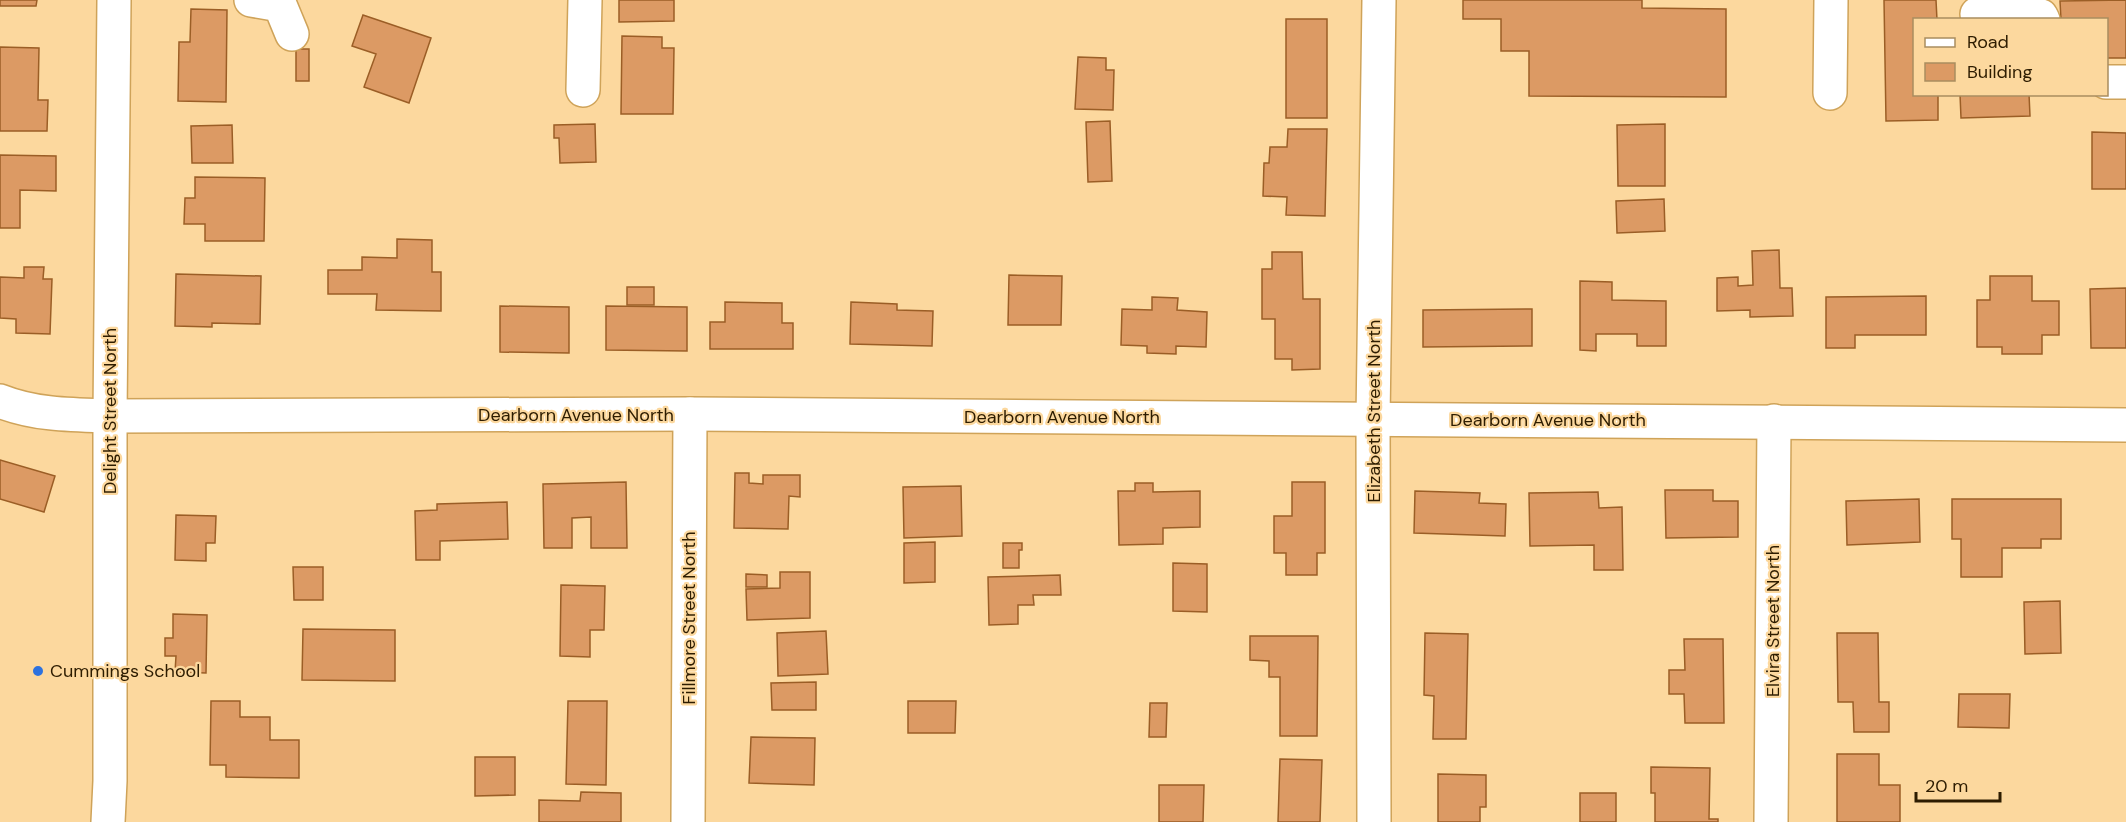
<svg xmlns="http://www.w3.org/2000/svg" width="2126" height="822" viewBox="0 0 2126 822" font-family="'DM Sans',sans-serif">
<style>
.building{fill:#dc9a64;stroke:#9b5e26;stroke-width:1.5}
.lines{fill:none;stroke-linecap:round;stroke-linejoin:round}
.minor-casing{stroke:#cfa359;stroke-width:36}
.minor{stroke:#fff;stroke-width:33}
.poi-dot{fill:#2d72df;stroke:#fcd89e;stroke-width:2}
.labels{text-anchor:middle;stroke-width:4.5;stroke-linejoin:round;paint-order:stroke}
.street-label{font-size:18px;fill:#2d1c00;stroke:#fcd89e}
.poi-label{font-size:18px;fill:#2d1c00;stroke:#fcd89e;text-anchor:start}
</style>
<rect width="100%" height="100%" fill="#fcd89e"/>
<g class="building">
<polygon points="0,0 37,0 36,6 0,6"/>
<polygon points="619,0 674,0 674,21 619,22"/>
<polygon points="1463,0 1642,0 1642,8 1726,9 1726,97 1529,96 1529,51 1501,51 1501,19 1463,19"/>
<polygon points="1884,0 1936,0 1937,20 1914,20 1914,94 1938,94 1938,120 1886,121"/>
<polygon points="2126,0 2126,58 2106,58 2106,20 2061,20 2060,1"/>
<polygon points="191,9 227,10 226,102 178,101 179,42 190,42"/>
<polygon points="363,15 431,38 409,103 364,87 376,54 352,46"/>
<rect x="1286" y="19" width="41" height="99"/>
<polygon points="622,36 662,37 662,48 674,48 673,114 621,114"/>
<polygon points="0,47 39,48 38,100 48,100 47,131 0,131"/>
<rect x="296" y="49" width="13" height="32"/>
<polygon points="1078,57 1106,58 1106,70 1114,70 1113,110 1075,109"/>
<polygon points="1960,94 2029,94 2030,116 1961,118"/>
<polygon points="1110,121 1112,181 1088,182 1086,122"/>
<polygon points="595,124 596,162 560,163 559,138 554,138 554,125"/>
<polygon points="1665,124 1665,186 1618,186 1617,125"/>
<polygon points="232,125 233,163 192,163 191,126"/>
<polygon points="1288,129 1327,129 1325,216 1286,215 1287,197 1263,196 1264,163 1269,163 1270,147 1287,147"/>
<polygon points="2092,132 2126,133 2126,189 2092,189"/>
<polygon points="0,155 56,156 56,191 20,190 20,228 0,228"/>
<polygon points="195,177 265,178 264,241 205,241 205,224 184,224 185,198 195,198"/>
<polygon points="1664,199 1665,231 1617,233 1616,201"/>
<polygon points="397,239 432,240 432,272 441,272 441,311 376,310 377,294 328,294 328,270 362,270 362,257 397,258"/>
<polygon points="1779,250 1780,288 1792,288 1793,316 1750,317 1750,310 1717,311 1717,278 1738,277 1738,286 1753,285 1752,251"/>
<polygon points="1272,252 1302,252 1303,299 1320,299 1320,369 1292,370 1292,359 1275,359 1275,319 1262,319 1262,269 1272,269"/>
<polygon points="24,267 44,267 43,279 52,279 50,334 16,333 16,319 0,318 0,277 24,278"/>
<polygon points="176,274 261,276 260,324 212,323 212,327 175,326"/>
<polygon points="1009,275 1062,276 1061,325 1008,325"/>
<polygon points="1990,276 2032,276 2032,301 2059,301 2059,335 2042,335 2042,354 2002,354 2002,347 1977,347 1977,300 1990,300"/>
<polygon points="1580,281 1612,282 1612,300 1666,301 1666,346 1637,346 1637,334 1596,334 1596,351 1580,350"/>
<rect x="627" y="287" width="27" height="18"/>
<polygon points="2126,288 2126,348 2091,348 2090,289"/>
<polygon points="1926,296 1926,335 1855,335 1855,348 1826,348 1826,297"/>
<polygon points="1152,297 1178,298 1177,310 1207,312 1206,347 1176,346 1176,354 1147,353 1147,346 1121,345 1122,309 1152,310"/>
<polygon points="725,302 782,303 782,323 793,323 793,349 710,349 710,322 725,322"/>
<polygon points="851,302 897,304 897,310 933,311 932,346 850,344"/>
<polygon points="500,306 569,307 569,353 500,352"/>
<polygon points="606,306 687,307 687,351 606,350"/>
<polygon points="1532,309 1532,346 1423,347 1423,310"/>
<polygon points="0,460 55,476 44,512 0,499"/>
<polygon points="735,473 749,473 749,483 763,484 763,475 800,475 800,497 789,496 788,529 734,528"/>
<polygon points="626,482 627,548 591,548 591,517 572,518 572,548 544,548 543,484"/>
<polygon points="1292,482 1325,482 1325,553 1317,553 1317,575 1286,575 1286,553 1274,553 1274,516 1292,516"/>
<polygon points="1135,483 1153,483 1153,492 1200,491 1200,527 1163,528 1163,544 1119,545 1118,491 1135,491"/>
<polygon points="961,486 962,536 904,538 903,487"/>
<polygon points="1665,490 1713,490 1713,501 1738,501 1738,537 1666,538"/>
<polygon points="1415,491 1480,493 1479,503 1506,504 1505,536 1414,533"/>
<polygon points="1598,492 1599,508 1622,507 1623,570 1594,570 1594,545 1530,546 1529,493"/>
<polygon points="1919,499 1920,542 1847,545 1846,501"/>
<polygon points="1952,499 2061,499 2061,539 2041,539 2041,548 2002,548 2002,577 1961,577 1961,539 1952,539"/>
<polygon points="507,502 508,539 440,541 440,560 416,560 415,511 437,510 437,504"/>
<polygon points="176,515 216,516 215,543 206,543 206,561 175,560"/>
<polygon points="935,542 935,582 904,583 904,543"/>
<polygon points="1003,543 1022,543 1022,550 1019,550 1019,568 1003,568"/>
<polygon points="1173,563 1207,564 1207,612 1173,611"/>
<polygon points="293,567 323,567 323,600 294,600"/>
<polygon points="780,572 810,572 810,618 747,620 746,589 780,588"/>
<polygon points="746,574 767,575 767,587 746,587"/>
<polygon points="1060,575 1061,595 1033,595 1034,605 1018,605 1018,624 989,625 988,577"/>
<polygon points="561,585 605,586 604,630 590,630 590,657 560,656"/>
<polygon points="2060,601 2061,653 2025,654 2024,602"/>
<polygon points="173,614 207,615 206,673 175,672 176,656 165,656 165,638 173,638"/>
<polygon points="303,629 395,630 395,681 302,680"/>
<polygon points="826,631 828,674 778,676 777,633"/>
<polygon points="1425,633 1468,634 1466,739 1433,739 1434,696 1424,695"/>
<polygon points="1837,633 1878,633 1879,702 1889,702 1889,732 1854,732 1853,702 1838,702"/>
<polygon points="1250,636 1318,636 1317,736 1280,736 1280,677 1269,677 1269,661 1250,660"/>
<polygon points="1684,639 1723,639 1724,723 1685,723 1684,694 1669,694 1669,670 1685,670"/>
<polygon points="816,682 816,710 772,710 771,683"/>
<polygon points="1959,694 2010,694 2009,728 1958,727"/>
<polygon points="211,701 240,701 240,717 270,717 270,740 299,740 299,778 226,777 226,765 210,765"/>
<polygon points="568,701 607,701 606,785 566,784"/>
<polygon points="908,701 956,701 955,733 908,733"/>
<polygon points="1150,703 1167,703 1166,737 1149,737"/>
<polygon points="751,737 815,738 814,785 749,783"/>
<polygon points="1837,754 1879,754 1879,785 1900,785 1900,822 1837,822"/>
<polygon points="475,757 515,757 515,795 475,796"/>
<polygon points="1280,759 1322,760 1320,822 1278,822"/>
<polygon points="1651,767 1710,768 1709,819 1718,819 1718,822 1655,822 1655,793 1651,793"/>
<polygon points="1438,774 1486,775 1486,807 1480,807 1480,822 1438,822"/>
<polygon points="1159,785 1204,785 1203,822 1159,822"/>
<polygon points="581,792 621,793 621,822 539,822 539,800 580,801"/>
<rect x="1580" y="793" width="36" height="29"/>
</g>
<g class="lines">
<defs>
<g id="minor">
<polyline points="251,0 280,5 292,34"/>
<polyline points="1977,14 2041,16 2043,20"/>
<polyline points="2106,82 2126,82"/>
<polyline points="583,90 585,0"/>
<polyline points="1830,93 1831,0"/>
<path d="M0,401C35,415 73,415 110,416L690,414L2126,425"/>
<polyline points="108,822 110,781 110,416 114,0"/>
<polyline points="688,822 690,414"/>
<polyline points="1374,822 1373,419 1379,0"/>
<polyline points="1771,822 1774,421"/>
</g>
</defs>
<use href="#minor" class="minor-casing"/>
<use href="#minor" class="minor"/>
</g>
<circle class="poi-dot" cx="38" cy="671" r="6"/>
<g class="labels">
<g class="street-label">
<text transform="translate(110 411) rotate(-90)" y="6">Delight Street North</text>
<text transform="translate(1374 411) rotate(-90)" y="6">Elizabeth Street North</text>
<text x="576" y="421">Dearborn Avenue North</text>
<text x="1062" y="423">Dearborn Avenue North</text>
<text x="1548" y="426">Dearborn Avenue North</text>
<text transform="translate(689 618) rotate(-90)" y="6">Fillmore Street North</text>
<text transform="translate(1773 621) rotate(-90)" y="6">Elvira Street North</text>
</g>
<g class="poi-label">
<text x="50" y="677">Cummings School</text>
</g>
</g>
<rect x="1913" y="18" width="195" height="78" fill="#fcd89e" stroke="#a98d5f" stroke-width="1.5"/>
<rect x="1925" y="38" width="30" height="9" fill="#ffffff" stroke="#a98d5f" stroke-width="1.5"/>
<text x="1967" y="48" font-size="18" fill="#2d1c00">Road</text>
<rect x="1925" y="63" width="30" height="18" fill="#dc9a64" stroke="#a98d5f" stroke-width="1.5"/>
<text x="1967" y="78" font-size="18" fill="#2d1c00">Building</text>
<path d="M1916 792v9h84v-9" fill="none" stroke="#2d1c00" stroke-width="3"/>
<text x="1925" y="792" font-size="18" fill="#2d1c00" stroke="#fcd89e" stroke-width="4.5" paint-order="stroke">20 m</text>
</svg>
